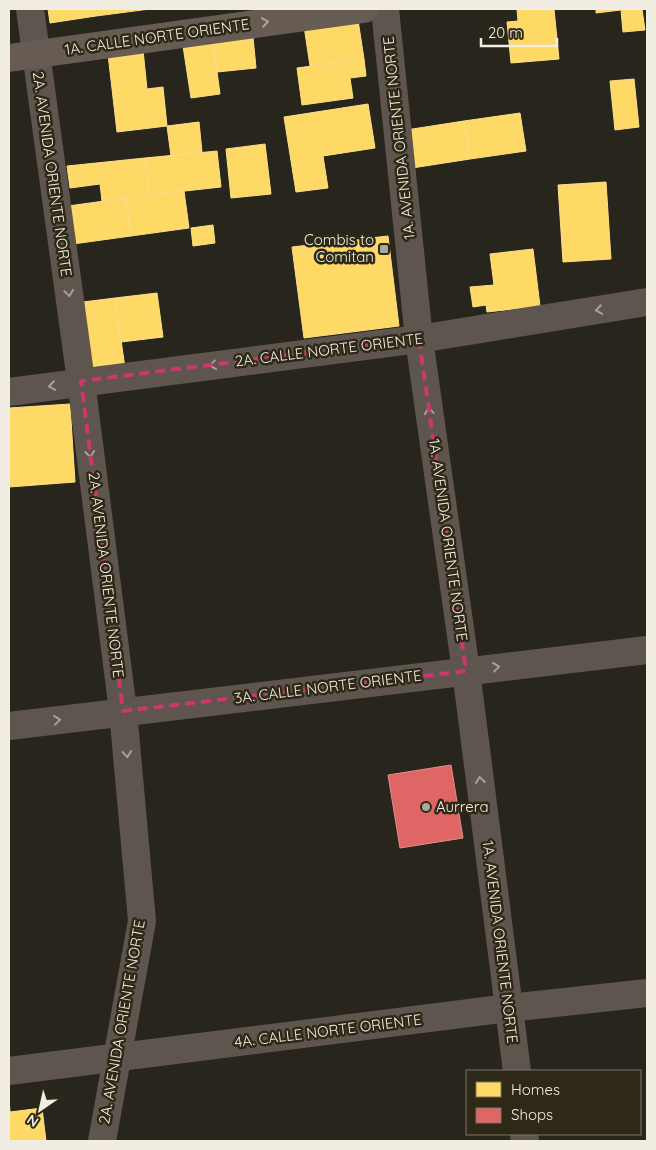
<svg xmlns="http://www.w3.org/2000/svg" width="656" height="1150" viewBox="0 0 656 1150" font-family="Quicksand,sans-serif">
<style>
.homes{fill:#ffd966;stroke:#fbdf8b}
.shops{fill:#e06666;stroke:#e58e8b}
.lines{fill:none;stroke-linecap:round;stroke-linejoin:round}
.minor{stroke:#5e554e;stroke-width:28}
.major{stroke:#675c53;stroke-width:28}
.oneway{stroke:#aca49a}
.oneway2{stroke:#a8a198}
.marked{fill:none;stroke:#c9386f;stroke-width:4;stroke-dasharray:10 6;stroke-linejoin:round}
.poi-dot{fill:#aba79d;stroke:#2e2816;stroke-width:2}
.labels{text-anchor:middle;stroke-width:5;stroke-linejoin:round;paint-order:stroke}
.street-label{font-size:15px;fill:#f1ede2;stroke:#2e2816}
.poi-label{font-size:15px;fill:#f1ede2;stroke:#2e2816;text-anchor:end}
</style>
<rect width="100%" height="100%" fill="#28251c"/>
<g class="homes">
<polygon points="48,9 95,9 96,16 50,23"/>
<polygon points="95,9 150,9 96,16"/>
<polygon points="517,9 554,9 559,59 511,63 507,22 518,21"/>
<polygon points="596,9 642,9 645,30 623,32 621,10 596,13"/>
<polygon points="358,20 364,59 310,66 304,26"/>
<polygon points="253,37 256,68 217,72 213,42"/>
<polygon points="213,42 220,94 191,98 183,46"/>
<polygon points="143,50 147,89 163,87 167,126 117,132 108,54"/>
<polygon points="364,59 366,76 350,78 353,98 302,105 297,68"/>
<polygon points="634,79 639,127 615,130 610,81"/>
<polygon points="368,104 375,148 323,156 328,188 296,192 284,117"/>
<polygon points="520,113 526,151 470,159 464,121"/>
<polygon points="464,121 470,159 412,168 406,130"/>
<polygon points="199,122 202,152 171,156 167,126"/>
<polygon points="265,144 271,194 231,198 226,149"/>
<polygon points="217,151 221,187 149,195 145,158"/>
<polygon points="145,158 149,195 102,201 100,184 70,188 67,166"/>
<polygon points="606,182 611,259 563,262 558,185"/>
<polygon points="184,191 189,228 131,236 126,198"/>
<polygon points="126,198 131,236 73,244 68,206"/>
<polygon points="213,225 215,243 193,246 191,228"/>
<polygon points="388,236 399,326 304,338 292,247"/>
<polygon points="533,249 540,306 487,312 486,305 473,307 470,287 494,285 490,254"/>
<polygon points="157,293 163,337 121,342 115,298"/>
<polygon points="115,298 125,368 93,372 83,302"/>
<polygon points="70,404 75,482 9,487 9,408"/>
<polygon points="9,1098 10,1112 42,1108 46,1141 9,1141"/>
</g>
<polygon class="shops" points="451,765 463,838 400,848 388,775"/>
<g class="lines">
<g class="minor">
<polyline points="30,9 81,381 123,711 142,921 102,1141"/>
<polyline points="385,9 419,339 466,671 517,1071"/>
<polyline points="9,392 419,339 647,302"/>
<polyline points="9,726 647,650"/>
<polyline points="9,1071 509,1008 647,993"/>
<polyline points="524,1134 525,1141"/>
</g>
<polyline class="major" points="9,58 364,9"/>
</g>
<defs><path id="oneway-chevron" d="M-2-3.5L2.5 0L-2 3.5" fill="none" stroke-width="1.6" stroke-linecap="round" stroke-linejoin="round" transform="scale(1.25)"/></defs>
<use class="oneway" href="#oneway-chevron" transform="translate(265 22) rotate(-8)"/>
<g class="oneway2">
<use href="#oneway-chevron" transform="translate(69 293) rotate(82)"/>
<use href="#oneway-chevron" transform="translate(599 310) rotate(171)"/>
<use href="#oneway-chevron" transform="translate(213 365) rotate(173)"/>
<use href="#oneway-chevron" transform="translate(52 386) rotate(172)"/>
<use href="#oneway-chevron" transform="translate(429 411) rotate(-98)"/>
<use href="#oneway-chevron" transform="translate(90 454) rotate(83)"/>
<use href="#oneway-chevron" transform="translate(496 667) rotate(-7)"/>
<use href="#oneway-chevron" transform="translate(57 720) rotate(-7)"/>
<use href="#oneway-chevron" transform="translate(127 754) rotate(85)"/>
<use href="#oneway-chevron" transform="translate(480 780) rotate(-97)"/>
</g>
<path class="marked" d="M419,339L466,671L123,711L81,381Z"/>
<g class="poi-dot">
<rect x="379" y="244" width="10" height="10" rx="2.5"/>
<circle cx="426" cy="807" r="5"/>
</g>
<g class="labels">
<g class="street-label">
<text transform="translate(157 37) rotate(-8)" y="5">1A. CALLE NORTE ORIENTE</text>
<text transform="translate(399 138) rotate(-96)" y="5">1A. AVENIDA ORIENTE NORTE</text>
<text transform="translate(52 174) rotate(82)" y="5">2A. AVENIDA ORIENTE NORTE</text>
<text transform="translate(329 350) rotate(-7)" y="5">2A. CALLE NORTE ORIENTE</text>
<text transform="translate(448 540) rotate(82)" y="5">1A. AVENIDA ORIENTE NORTE</text>
<text transform="translate(106 575) rotate(83)" y="5">2A. AVENIDA ORIENTE NORTE</text>
<text transform="translate(328 687) rotate(-7)" y="5">3A. CALLE NORTE ORIENTE</text>
<text transform="translate(500 942) rotate(83)" y="5">1A. AVENIDA ORIENTE NORTE</text>
<text transform="translate(122 1022) rotate(-80)" y="5">2A. AVENIDA ORIENTE NORTE</text>
<text transform="translate(328 1031) rotate(-7)" y="5">4A. CALLE NORTE ORIENTE</text>
</g>
<g class="poi-label">
<text x="374" y="245">Combis to<tspan x="374" dy="17">Comitan</tspan></text>
<text x="436" y="812" text-anchor="start">Aurrera</text>
</g>
</g>
<rect width="656" height="1150" fill="none" stroke="#f1ede2" stroke-width="20"/>
<rect x="466" y="1070" width="175" height="65" fill="#2e2816" stroke="#7c7768"/>
<rect x="476" y="1082" width="25" height="15" fill="#ffd966" stroke="#7c7768"/>
<text x="511" y="1095" font-size="15" fill="#f1ede2">Homes</text>
<rect x="476" y="1108" width="25" height="15" fill="#e06666" stroke="#7c7768"/>
<text x="511" y="1120" font-size="15" fill="#f1ede2">Shops</text>
<g transform="translate(40 1110) rotate(214)" stroke="#2e2816" stroke-width="4" paint-order="stroke">
<path d="M0-4L9 19L0 12L-9 19Z" fill="#f1ede2"/>
<text y="-8" font-size="14" font-weight="bold" text-anchor="middle" fill="#f1ede2">N</text>
</g>
<path d="M481 38v8h76v-8" fill="none" stroke="#f1ede2" stroke-width="2.5"/>
<text x="488" y="38" font-size="15" fill="#f1ede2" stroke="#2e2816" stroke-width="4" paint-order="stroke">20 m</text>
</svg>
